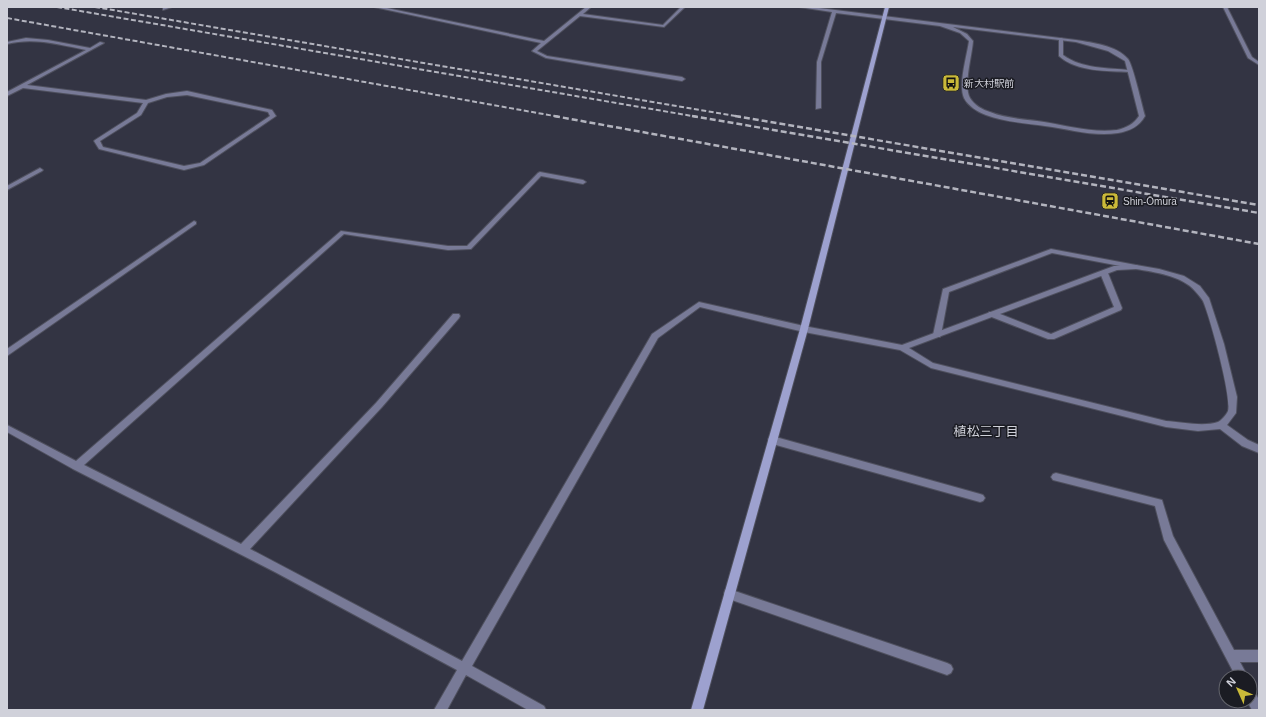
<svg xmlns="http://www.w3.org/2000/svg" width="1266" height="717" viewBox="0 0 1266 717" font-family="Helvetica,'Noto Sans JP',sans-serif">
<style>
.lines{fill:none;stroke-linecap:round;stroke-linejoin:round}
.lane-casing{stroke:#4f505e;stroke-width:2}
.street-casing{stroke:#4f505e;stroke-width:2}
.secondary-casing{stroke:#4f505e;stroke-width:2}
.lane{fill:#787a97;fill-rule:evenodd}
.street{fill:#787a97;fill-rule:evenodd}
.secondary{fill:#9da1cf;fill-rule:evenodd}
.rail-far1{stroke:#b3b4be;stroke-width:2;stroke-dasharray:5 2.5;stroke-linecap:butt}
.rail{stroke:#b3b4be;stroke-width:2.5;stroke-dasharray:6 3;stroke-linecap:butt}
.labels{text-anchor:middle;stroke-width:3;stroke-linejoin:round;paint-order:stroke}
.far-poi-label{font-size:10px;fill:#d0d1da;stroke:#1b1c23;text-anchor:start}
.neighbourhood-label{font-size:13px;fill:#d0d1da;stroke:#1b1c23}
</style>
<rect width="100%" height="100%" fill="#333443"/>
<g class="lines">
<defs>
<g id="lane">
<path d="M1061,38L1063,39V55C1082,69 1108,68 1130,70L1132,71L1130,72C1108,71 1076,72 1059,56V39Z"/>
<polygon points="1051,249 1136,265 1140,267 1136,269 1052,253 949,292 941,335 940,337 934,337 933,335 943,289"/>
<polygon points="1101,271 1107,271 1108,273 1122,308 1121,310 1054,339 1048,339 989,316 988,314 989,312 995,312 1051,334 1114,307 1100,273"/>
</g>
<g id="street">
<polygon points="166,7 172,7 163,10 163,8"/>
<polygon points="374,7 382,7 544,41 586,7 591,7 583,14 663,25 681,7 685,7 664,27 580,16 537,51 547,56 682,77 685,79 682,81 546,58 532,51 541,43"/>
<path d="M799,7H811L1076,40C1093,43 1116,45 1128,59C1133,65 1142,106 1145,116C1139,127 1129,131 1118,133C1094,137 1069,129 1045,126C1026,123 1004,122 986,115C978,112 968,106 964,98C958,84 967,56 969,41L960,33L940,26L836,13L821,62V108L816,109L817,62L832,12ZM953,27L1076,42L1108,51L1125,61L1139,116C1134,124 1126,128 1117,130C1092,133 1068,126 1044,122C1026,119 1007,119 990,112C983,110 974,105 970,98C963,86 972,56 973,41L967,34Z"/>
<polygon points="1223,7 1227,7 1252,57 1259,62 1259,65 1248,58"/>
<path d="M26,38L48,40L90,48L100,42L104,43L27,85L146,100L166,94L187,91L272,110L276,116L204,165L184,170L99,149L94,141L95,140L137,113L143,103L23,88L7,96V92L86,50C60,45 34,37 7,44V42ZM187,95L268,112L270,116L200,163L184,166L103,147L100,141L141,115L148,103L167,97Z"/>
<polygon points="40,168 43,170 42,171 7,190 7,186"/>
<path d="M540,172L583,180L586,182L583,184L541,176L471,249L448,250L344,234L84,465L241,544L376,403L453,314H459L460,316L459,318L382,407L250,549L462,661L652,334L699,302L804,326L902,345L1114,266L1136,265L1159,269L1184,276L1200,286L1209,298L1224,344L1237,397L1236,413L1227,425L1248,440L1259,445V453L1242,446L1220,429L1198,431L1166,427L931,368L900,350L804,332L700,307L658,338L472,666L544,706L546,710H528L466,675L447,710H434L457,670L275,572L73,469L7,432V425L76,461L341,231L448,246H467L538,173ZM1136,269C1154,272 1183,276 1195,291C1198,294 1201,298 1203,301C1210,317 1232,397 1228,411C1227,414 1221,421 1218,422C1204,427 1180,422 1166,421L933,363L909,348L1117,270Z"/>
<polygon points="194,221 196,222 196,224 7,356 7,349"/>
<polygon points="772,436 980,494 983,495 985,498 983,501 980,502 769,443 768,440 769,437"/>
<polygon points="1056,473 1162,500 1173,536 1234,650 1259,650 1259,662 1240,662 1248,677 1236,677 1164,540 1155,506 1053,480 1051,477 1053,474"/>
<polygon points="729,589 947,663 951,665 953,669 951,673 947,675 729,599 725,598 724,594 725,590"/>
<polygon points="1250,688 1254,690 1259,700 1259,710 1252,710 1247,701 1250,701"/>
</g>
<polygon id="secondary" points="885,7 889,7 808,329 703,710 691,710 800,329"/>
</defs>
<use href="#lane" class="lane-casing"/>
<use href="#street" class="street-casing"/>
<use href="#secondary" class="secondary-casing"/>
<use href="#lane" class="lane"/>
<use href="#street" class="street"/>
<use href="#secondary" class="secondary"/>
<g class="rail-far1">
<polyline points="57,7 698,117"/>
<polyline points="95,7 741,117"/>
<polyline points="7,18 560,117"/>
</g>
<g class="rail">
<polyline points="554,116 1259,244"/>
<polyline points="692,116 1259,213"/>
<polyline points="735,116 1259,205"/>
</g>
</g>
<defs>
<symbol id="bus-square" viewBox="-11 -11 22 22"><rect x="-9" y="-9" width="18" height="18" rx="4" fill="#cbba39" stroke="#1b1c23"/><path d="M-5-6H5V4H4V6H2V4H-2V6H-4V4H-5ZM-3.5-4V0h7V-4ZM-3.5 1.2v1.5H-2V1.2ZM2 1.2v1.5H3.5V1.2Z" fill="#111"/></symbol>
<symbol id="station-square" viewBox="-11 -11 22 22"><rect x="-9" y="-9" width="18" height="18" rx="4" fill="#cbba39" stroke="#1b1c23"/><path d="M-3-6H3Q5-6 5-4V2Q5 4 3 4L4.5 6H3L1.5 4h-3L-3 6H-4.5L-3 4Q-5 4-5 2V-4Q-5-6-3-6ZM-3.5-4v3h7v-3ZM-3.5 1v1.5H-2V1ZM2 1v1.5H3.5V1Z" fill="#111"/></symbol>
</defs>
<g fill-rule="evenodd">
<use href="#bus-square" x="941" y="73" width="20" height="20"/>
<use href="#station-square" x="1100" y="191" width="20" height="20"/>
</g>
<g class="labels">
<g class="far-poi-label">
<text x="964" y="87">新大村駅前</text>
<text x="1123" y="205">Shin-Ōmura</text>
</g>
<g class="neighbourhood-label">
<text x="986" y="436">植松三丁目</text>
</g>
</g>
<rect width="1266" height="717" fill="none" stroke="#d0d1da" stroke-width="16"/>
<g transform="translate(1238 689) rotate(315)"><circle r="19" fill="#1b1c23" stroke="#63646c"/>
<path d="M0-3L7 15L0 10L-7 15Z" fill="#cbba39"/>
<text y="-6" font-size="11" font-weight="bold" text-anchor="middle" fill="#d0d1da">N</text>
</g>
</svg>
